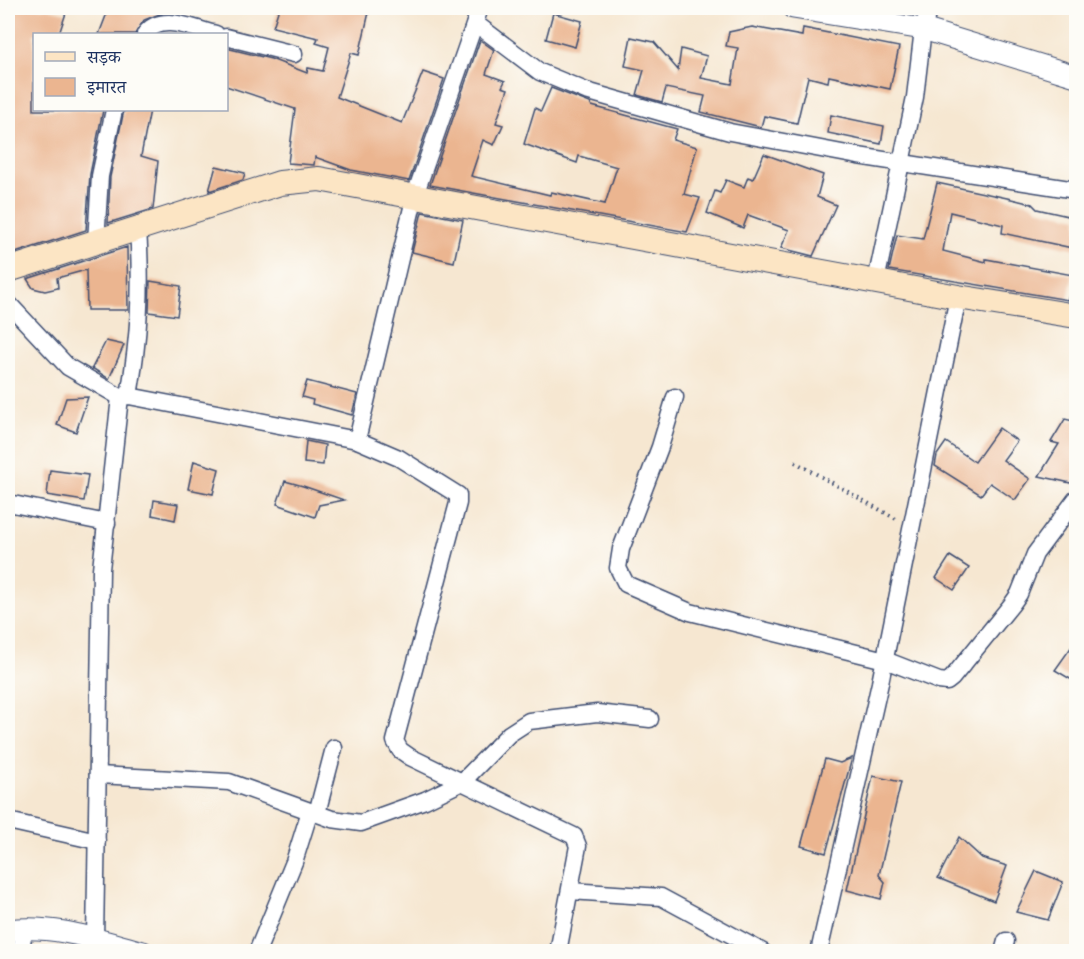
<svg xmlns="http://www.w3.org/2000/svg" width="1084" height="959" viewBox="0 0 1084 959" font-family="'IM FELL Great Primer','Noto Serif Devanagari',serif">
<style>
.building{fill:#ebb590}
.lines{fill:none;stroke-linecap:round;stroke-linejoin:round}
.minor-casing{stroke:#3c4b6f;stroke-width:19}
.tertiary-casing{stroke:#3c4b6f;stroke-width:23}
.secondary-casing{stroke:#3c4b6f;stroke-width:26}
.path{stroke:#3c4b6f;stroke-width:4;stroke-dasharray:1.5 4.5;stroke-linecap:butt}
.minor{stroke:#fff;stroke-width:16}
.tertiary{stroke:#fff;stroke-width:21}
.secondary{stroke:#fce5c4;stroke-width:24}
</style>
<rect width="100%" height="100%" fill="#fdfcf7"/>
<filter id="ink" filterUnits="userSpaceOnUse"><feTurbulence type="fractalNoise" baseFrequency=".0167" numOctaves="2"/><feDisplacementMap in="SourceGraphic" scale="12" xChannelSelector="R" yChannelSelector="G"/><feConvolveMatrix kernelMatrix="1 2 1 2 8 2 1 2 1" color-interpolation-filters="sRGB"/></filter>
<filter id="wash" filterUnits="userSpaceOnUse"><feTurbulence type="fractalNoise" baseFrequency=".008" numOctaves="4" result="noise"/><feDisplacementMap in="SourceGraphic" scale="24" xChannelSelector="R" yChannelSelector="G"/><feGaussianBlur stdDeviation="1.35" result="paint"/><feColorMatrix in="noise" values="0 0 0 0 0 0 0 0 0 0 0 0 0 0 0 0 0 1.4 0 .05"/><feComposite in="paint" operator="in"/></filter>
<g filter="url(#wash)">
<rect width="100%" height="100%" fill="#f6e7d1"/>
<g id="blocks">
<g class="building">
<polygon points="8,8 46,8 66,13 59,34 34,34 34,110 103,110 90,174 86,230 9,255"/>
<polygon points="109,8 163,8 162,13 144,20 135,34 99,34"/>
<polygon points="279,8 370,8 359,55 351,53 337,97 402,123 423,72 444,79 409,181 351,170 315,157 314,165 288,163 295,109 226,86 226,48 271,59 307,73 308,68 323,71 329,47 316,43 318,38 273,27"/>
<polygon points="553,13 582,21 575,47 546,39"/>
<polygon points="752,27 802,36 803,28 899,47 890,89 829,76 828,82 808,77 797,123 764,116 761,127 701,112 705,96 666,88 662,102 637,95 644,70 625,66 631,37 654,42 678,70 681,49 707,56 701,78 732,84 738,48 726,46 729,32"/>
<polygon points="480,40 494,50 486,74 505,81 502,87 508,89 496,123 503,125 494,145 483,140 471,176 550,195 551,192 605,204 617,167 579,156 577,163 524,144 535,108 541,111 551,88 590,103 592,106 677,129 673,140 697,147 684,194 700,198 687,232 430,185"/>
<polygon points="124,110 150,110 141,156 158,161 153,209 108,223 110,177"/>
<polygon points="831,115 884,126 881,144 828,133"/>
<polygon points="764,154 823,175 817,197 836,205 813,256 781,248 789,230 748,215 743,228 707,213 715,191 720,193 726,180 744,187 748,177 753,179"/>
<polygon points="216,166 245,173 243,180 209,191"/>
<polygon points="937,183 1007,198 1032,204 1037,209 1077,218 1077,249 1002,233 1003,225 950,212 943,251 986,262 986,259 1073,275 1068,300 889,270 897,235 923,239"/>
<polygon points="422,212 463,220 454,262 412,252"/>
<polygon points="127,247 128,310 87,310 86,270 57,278 58,288 45,291 33,288 27,279"/>
<polygon points="150,281 181,286 177,316 149,312"/>
<polygon points="106,341 124,345 109,379 92,368"/>
<polygon points="307,381 357,394 352,415 312,404 313,400 302,397"/>
<polygon points="88,397 76,432 57,425 66,398"/>
<polygon points="1077,415 1075,484 1039,476 1059,444 1051,442 1065,419 1073,421"/>
<polygon points="999,428 1017,441 1003,460 1030,479 1015,500 990,483 981,495 935,466 937,455 946,442 975,462"/>
<polygon points="306,441 325,445 323,465 304,463"/>
<polygon points="194,461 219,469 213,494 188,489"/>
<polygon points="50,470 88,475 84,501 47,495"/>
<polygon points="285,481 303,486 344,500 319,505 315,517 277,504"/>
<polygon points="154,500 178,504 175,520 152,515"/>
<polygon points="950,556 969,568 954,590 936,578"/>
<polygon points="1077,639 1077,683 1055,670"/>
<polygon points="852,758 826,853 801,846 825,759 840,763"/>
<polygon points="873,776 901,782 879,875 885,882 881,899 847,890"/>
<polygon points="959,837 982,858 1007,866 994,901 938,878"/>
<polygon points="1036,871 1063,882 1048,920 1016,912"/>
</g>
</g>
</g>
<g filter="url(#ink)">
<use href="#blocks" fill-opacity="0" stroke="#3c4b6f" stroke-width="1.5"/>
<g class="lines">
<defs>
<g id="minor">
<polyline points="475,23 540,72 586,91 730,132 858,156 1076,190"/>
<path d="M145,34C161,12 193,29 216,34"/>
<polyline points="226,37 294,54"/>
<polyline points="96,242 100,176 114,110"/>
<polyline points="876,281 915,97 923,29 929,8"/>
<polyline points="8,303 68,367 120,397 129,396 357,440 415,195 480,8"/>
<path d="M129,396C139,338 142,288 138,229"/>
<polyline points="675,397 660,447 621,549 618,568 626,584 690,612 885,660 939,681 947,682 952,678 1012,604 1019,594 1035,554 1076,499"/>
<polyline points="357,440 399,458 458,495 458,503 395,741 400,750 410,757 574,836 578,846 558,952"/>
<polyline points="8,503 107,523"/>
<polyline points="98,775 229,782 332,819 361,823 425,800 462,782 509,734 529,721 597,713 650,719"/>
<polyline points="317,813 334,748"/>
<polyline points="8,821 97,841"/>
<polyline points="570,891 661,897 763,952"/>
<polyline points="95,940 101,569 120,397"/>
<polyline points="21,952 24,928"/>
<polyline points="257,952 294,862 310,811"/>
<polyline points="819,952 880,683 958,297"/>
<polyline points="1003,952 1006,941"/>
</g>
<g id="tertiary">
<polyline points="793,8 923,29 1076,76"/>
<path d="M8,930C54,924 98,940 143,952"/>
</g>
<polyline id="secondary" points="8,270 280,183 319,179 958,297 1076,316"/>
</defs>
<use href="#minor" class="minor-casing"/>
<use href="#tertiary" class="tertiary-casing"/>
<use href="#secondary" class="secondary-casing"/>
<polyline class="path" points="795,462 898,520"/>
<use href="#minor" class="minor"/>
<use href="#tertiary" class="tertiary"/>
<use href="#secondary" class="secondary"/>
</g>
</g>
<rect width="1084" height="959" fill="none" stroke="#fdfcf7" stroke-width="30"/>
<rect x="33" y="33" width="195" height="78" fill="#fdfcf7" stroke="#a3aaba" stroke-width="1.5"/>
<rect x="45" y="52" width="30" height="9" fill="#fce5c4" stroke="#a3aaba" stroke-width="1.5"/>
<text x="87" y="63" font-size="18" fill="#1b2f5e">सड़क</text>
<rect x="45" y="78" width="30" height="18" fill="#ebb590" stroke="#a3aaba" stroke-width="1.5"/>
<text x="87" y="93" font-size="18" fill="#1b2f5e">इमारत</text>
</svg>
